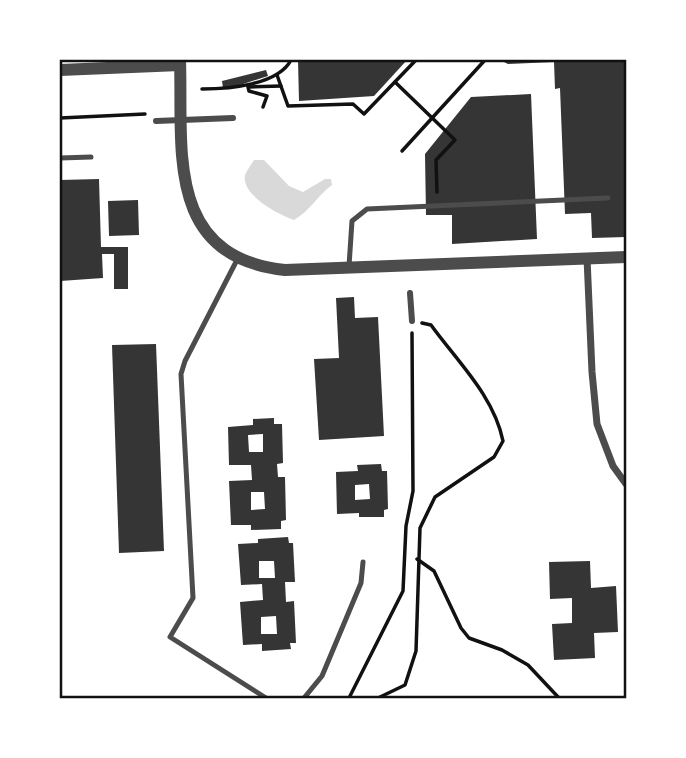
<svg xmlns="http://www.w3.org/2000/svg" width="686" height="758" viewBox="0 0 686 758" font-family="'Public Sans',sans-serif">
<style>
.water{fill:#d9d9d9}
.building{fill:#353535;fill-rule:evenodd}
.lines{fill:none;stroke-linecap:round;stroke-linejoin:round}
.path{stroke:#111;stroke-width:3.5}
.service{stroke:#4c4c4c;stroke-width:5}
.pedestrian{stroke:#4c4c4c;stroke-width:6}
.minor{stroke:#4c4c4c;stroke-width:7}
.tertiary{stroke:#4c4c4c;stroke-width:12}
.neatline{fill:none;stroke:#111;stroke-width:2.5}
</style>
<rect width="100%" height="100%" fill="#fff"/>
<path class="water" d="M254,160H264L289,186L303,192L325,179H331L332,185C318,195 310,211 294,220C279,215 241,195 245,175C247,170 251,165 254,160Z"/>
<g class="building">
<polygon points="298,60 407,60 374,96 299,101"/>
<polygon points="506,60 626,60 626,237 592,238 591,213 565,214 560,88 555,89 554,62 508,64 504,62"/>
<polygon points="266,70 268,76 240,85 223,88 222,81"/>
<polygon points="531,94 537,239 452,244 452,215 426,215 425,154 471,97"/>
<polygon points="99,179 101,247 128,247 128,289 114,289 114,254 102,254 103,278 60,281 60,180"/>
<polygon points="138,200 139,235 109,236 108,201"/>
<polygon points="354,297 355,318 378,317 384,436 319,440 314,359 339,358 336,298"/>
<polygon points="156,344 164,551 119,553 112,345"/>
<path d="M274,418V424H282L283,463L277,464L278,477H285L286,520L281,521V529L251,530V525H231L229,481L252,480L251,465H229L228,427L253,425V419ZM263,434V452H249L248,435ZM251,492H264L265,509L251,510Z"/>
<path d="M381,464L382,471H387L388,509L384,510V517H359V513L337,514L336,472L358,471L357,465ZM369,484L370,499L355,500V485Z"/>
<path d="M288,537L289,543H293L295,582H285L286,602L294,601L296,643H290L291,649L262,651V644L243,645L240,602L263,600L262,584L241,585L238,544L258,543V539ZM259,561H274L275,578H259ZM276,616L277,634H261V617Z"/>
<polygon points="590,561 591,588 616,586 618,632 594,633 595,658 554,660 552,624 572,623 572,598 550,599 549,562"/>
</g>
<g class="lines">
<g class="path">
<polyline points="277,75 288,106 353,104 364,114 416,60"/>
<polyline points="395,82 455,140 436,160 437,192"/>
<path d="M202,89C229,89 278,85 291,60"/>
<polyline points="263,107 267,96 249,91 248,87 281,86"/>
<polyline points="60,118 145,114"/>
<polyline points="402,151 485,60"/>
<polyline points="417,559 434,571 461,628 469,638 502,650 528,665 559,698"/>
<polyline points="349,698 403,591 406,526 413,491 412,333"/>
<path d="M378,698L405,685L416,651L420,528L435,497L494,457L503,441C494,396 457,361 431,325L422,323"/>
</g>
<g class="service">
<polyline points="60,158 91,157"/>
<polyline points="238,258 185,361 181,374 193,598 170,637 266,698"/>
<polyline points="349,266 352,221 367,209 608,198"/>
<polyline points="304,698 322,676 361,583 363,562"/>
</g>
<g class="pedestrian">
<polyline points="156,121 233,118"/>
<polyline points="410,293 412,321"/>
</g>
<polyline class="minor" points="587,258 592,372 597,424 613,466 626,484"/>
<g class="tertiary">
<path d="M180,60C183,149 164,257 285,270L626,257"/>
<polyline points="60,70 180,65"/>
</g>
</g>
<rect width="686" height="758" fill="none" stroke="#ffffff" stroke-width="122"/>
<rect x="61" y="61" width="564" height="636" class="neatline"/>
</svg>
